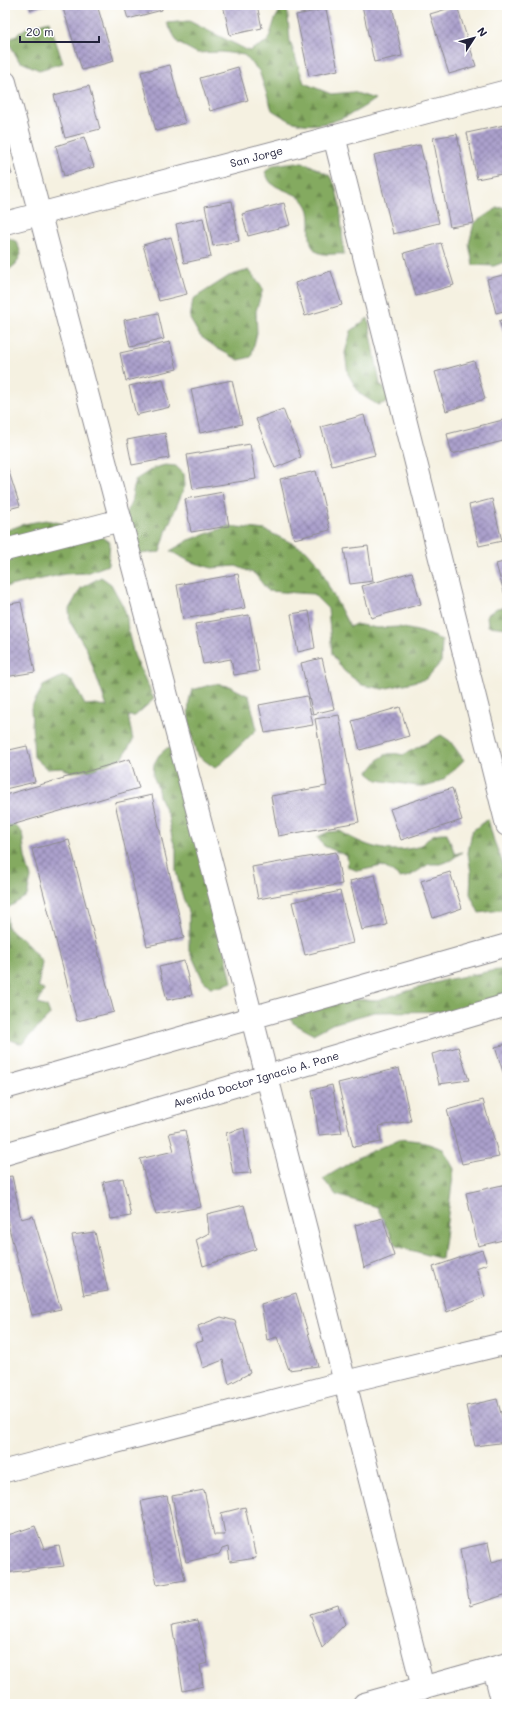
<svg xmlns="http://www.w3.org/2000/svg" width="512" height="1709" viewBox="0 0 512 1709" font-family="Mali,sans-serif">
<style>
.forest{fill:url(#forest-firs);stroke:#53664e}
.building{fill:url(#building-cross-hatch)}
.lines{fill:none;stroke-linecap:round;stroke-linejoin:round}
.minor-casing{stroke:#8c8a8e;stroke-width:24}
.minor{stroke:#fff;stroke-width:22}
.labels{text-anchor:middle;stroke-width:3;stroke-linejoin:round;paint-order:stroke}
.street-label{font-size:11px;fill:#22223b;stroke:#fff}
</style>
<defs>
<pattern id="forest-firs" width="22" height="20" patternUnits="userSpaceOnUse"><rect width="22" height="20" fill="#84aa60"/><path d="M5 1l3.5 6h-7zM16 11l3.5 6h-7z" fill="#6c8a50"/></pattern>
<pattern id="building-cross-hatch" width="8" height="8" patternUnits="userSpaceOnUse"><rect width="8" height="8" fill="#aba0cc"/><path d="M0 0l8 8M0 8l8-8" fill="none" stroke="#8b82a7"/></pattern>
</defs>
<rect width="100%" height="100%" fill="#fff"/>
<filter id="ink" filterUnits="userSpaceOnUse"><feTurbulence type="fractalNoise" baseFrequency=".025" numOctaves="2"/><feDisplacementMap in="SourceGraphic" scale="8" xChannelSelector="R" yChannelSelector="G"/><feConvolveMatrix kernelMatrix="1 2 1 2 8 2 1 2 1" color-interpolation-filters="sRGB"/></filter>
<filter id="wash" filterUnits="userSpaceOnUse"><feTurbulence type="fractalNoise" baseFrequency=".012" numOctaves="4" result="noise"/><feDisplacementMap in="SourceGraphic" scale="16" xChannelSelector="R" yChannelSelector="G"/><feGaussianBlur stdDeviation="0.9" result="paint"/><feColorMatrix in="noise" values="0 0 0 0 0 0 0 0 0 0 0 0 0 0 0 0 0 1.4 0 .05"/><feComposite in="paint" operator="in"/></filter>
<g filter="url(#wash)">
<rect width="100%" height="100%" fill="#f5f1e1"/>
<g class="forest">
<path d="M283,5H287L290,41L304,83L331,94L353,92L375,99C352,116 321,132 291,121C285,118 278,114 272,110L259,71L244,55L222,52L197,53L178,43L167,23L189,21L249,51L268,41L275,19Z"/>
<polygon points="49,21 63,63 39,70 19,61 8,41 26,28"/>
<path d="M295,162L308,164L329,175L335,185L340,206L344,254C334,253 322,257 315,250C305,242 314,217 307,206C300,192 282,192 271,183C268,180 267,175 265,172L273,165Z"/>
<polygon points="507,207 507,261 494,266 473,265 469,244 474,223 497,208"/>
<polygon points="5,236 17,242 21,254 16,264 5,273"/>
<polygon points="249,270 263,289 256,311 257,333 251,357 239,360 218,349 200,336 190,319 193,299 229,276"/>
<polygon points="368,318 380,384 394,400 378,405 360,394 348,374 345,353 351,331"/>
<polygon points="165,465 176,466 184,474 185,486 167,529 160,552 139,554 126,513 131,503 135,480 154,468"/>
<polygon points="46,520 92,530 110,542 108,565 87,573 65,574 5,587 5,531 24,524"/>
<polygon points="229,526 265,530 306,550 320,566 329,587 350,627 355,624 377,628 399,627 422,632 442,640 441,662 426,679 383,689 362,685 344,671 332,654 328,609 313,594 268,591 255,574 236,566 212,568 191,562 170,551 189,540"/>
<polygon points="101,577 111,584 123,606 127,618 128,631 134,655 154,699 135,716 128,716 133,740 123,757 93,770 71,772 62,768 47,769 34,757 31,708 43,686 63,676 73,682 85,705 96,704 107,707 87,650 70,622 69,609 81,588"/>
<polygon points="507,607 507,628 488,626 487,615 497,608"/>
<path d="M214,684L229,686L249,696L257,729L224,761L215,768L197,755C191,734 184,711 192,690Z"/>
<path d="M441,735L450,741L464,760L445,778L435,784L424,787L377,780L368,773C380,758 383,750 403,755Z"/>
<polygon points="179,745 232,982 222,986 210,987 203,980 189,950 189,915 181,892 176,871 176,849 172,838 168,816 159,796 157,785 153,776 154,764 159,755 167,748"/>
<path d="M5,816L22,832L25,857L31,878L27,896L6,909L8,929C22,938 32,949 42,962L38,987L44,990L38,1004L47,1007L50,1015L22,1044L8,1039L5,1045Z"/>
<polygon points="488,819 494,841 502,861 507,909 479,913 470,894 471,873 468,853 472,831"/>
<path d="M340,831C364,846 388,855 417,847C424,845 428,837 435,834C438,833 443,833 447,833L455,854L462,852L451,860L440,864H429L410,876L400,878L391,871L382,866L358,871L348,867L347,856L324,846L317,837L328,832Z"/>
<polygon points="507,969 507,1004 482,1011 374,1012 332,1024 313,1034 293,1023 284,1003 331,999 377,1000 445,980 491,971"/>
<polygon points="399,1139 420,1141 443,1149 454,1169 442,1259 396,1246 377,1207 336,1195 323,1179 359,1157"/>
</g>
<g id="blocks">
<g class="building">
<polygon points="29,5 47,5 31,10"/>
<polygon points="62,5 97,5 114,61 82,70"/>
<polygon points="124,5 161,5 162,10 128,19"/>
<polygon points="223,5 257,5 262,28 230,35"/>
<polygon points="362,5 392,5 402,56 374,62"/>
<polygon points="457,6 476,66 449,74 430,14"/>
<polygon points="326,9 338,70 309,76 296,15"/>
<polygon points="170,65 185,123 156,131 141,72"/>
<polygon points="238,67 248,100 210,111 200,78"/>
<polygon points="89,86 100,129 65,138 54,95"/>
<polygon points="504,125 507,141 507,173 477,179 467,133"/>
<polygon points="457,134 474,223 450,227 433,138"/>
<polygon points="84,137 94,167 64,176 56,146"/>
<polygon points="420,145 439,223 393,234 374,155"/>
<polygon points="5,154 12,174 5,176"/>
<polygon points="232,201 239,241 213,246 205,206"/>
<polygon points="284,203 290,225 248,236 242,214"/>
<polygon points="203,218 211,257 184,263 176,224"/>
<polygon points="171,237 187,294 159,301 143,245"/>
<polygon points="441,243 454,285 416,296 404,253"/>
<polygon points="331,271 342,305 305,316 295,283"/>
<polygon points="507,274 507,310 496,313 487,279"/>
<polygon points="158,313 164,339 130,347 124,320"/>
<polygon points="507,318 507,342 499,321"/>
<polygon points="170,342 177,369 126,381 120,353"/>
<polygon points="474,361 485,399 446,411 435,372"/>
<polygon points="163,379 170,407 136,415 129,386"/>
<polygon points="232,380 242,424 200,433 191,389"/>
<polygon points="283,409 301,457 275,468 256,419"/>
<polygon points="364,415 375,455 332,466 321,427"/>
<polygon points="507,419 507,440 452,454 447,434"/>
<polygon points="165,433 169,458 132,465 127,440"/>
<polygon points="250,444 256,479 193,489 187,455"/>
<polygon points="7,466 20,506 5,510 5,467"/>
<polygon points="316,471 330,530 294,539 280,479"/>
<polygon points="223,492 229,526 191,532 185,499"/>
<polygon points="492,499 502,541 479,546 469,505"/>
<polygon points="368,546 373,581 350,584 344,549"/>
<polygon points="507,561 507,603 496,564"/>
<polygon points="412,572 421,604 371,618 362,586"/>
<polygon points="238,574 245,608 183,619 177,585"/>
<polygon points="21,602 35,672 5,677 5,605"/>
<polygon points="309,611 315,648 298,652 291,614"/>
<polygon points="249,615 259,671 234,675 231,659 203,664 195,624"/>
<polygon points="322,658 334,709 313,714 301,663"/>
<polygon points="307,696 313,725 265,733 259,705"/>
<polygon points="400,707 409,736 360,750 352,721"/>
<polygon points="339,715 359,822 278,836 271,796 327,786 315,719"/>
<polygon points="27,746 35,782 5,789 5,751"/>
<polygon points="130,759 139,788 5,827 5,795"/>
<polygon points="452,788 462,820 401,840 390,809"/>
<polygon points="152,795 184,938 147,946 115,803"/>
<polygon points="69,840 114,1012 77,1021 32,849"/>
<polygon points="336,852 342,884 258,899 252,867"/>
<polygon points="450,872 462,908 433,918 421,881"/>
<polygon points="375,875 387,925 362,930 350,881"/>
<polygon points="340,891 353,943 305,955 292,902"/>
<polygon points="184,961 192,995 167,1000 159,967"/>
<polygon points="507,1044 507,1084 495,1047"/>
<polygon points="458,1047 469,1080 439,1084 432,1054"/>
<polygon points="399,1068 411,1121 379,1126 381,1142 353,1147 338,1083"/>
<polygon points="332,1085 342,1133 319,1135 312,1090"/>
<polygon points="483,1100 499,1157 462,1164 447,1110"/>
<polygon points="244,1128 251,1173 233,1174 226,1133"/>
<polygon points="185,1130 201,1207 156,1215 140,1159 174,1151 169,1133"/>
<polygon points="12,1176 21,1219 33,1216 61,1309 32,1315 5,1213 5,1177"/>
<polygon points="123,1178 131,1216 111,1219 103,1182"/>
<polygon points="507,1184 507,1239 478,1246 466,1193"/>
<polygon points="244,1205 256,1249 203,1266 196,1240 209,1233 207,1214"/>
<polygon points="383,1218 394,1256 364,1268 355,1225"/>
<polygon points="95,1232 108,1291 84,1295 72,1235"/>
<polygon points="482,1250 487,1264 476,1268 485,1297 447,1312 433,1267"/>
<polygon points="296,1293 318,1366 289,1370 277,1337 267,1340 261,1304"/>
<polygon points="221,1317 235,1321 250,1373 229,1384 223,1360 203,1368 196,1343 203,1341 198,1326"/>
<polygon points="497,1399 507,1435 507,1442 475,1446 466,1406"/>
<polygon points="204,1490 214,1535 225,1535 221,1513 245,1507 256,1558 230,1562 228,1547 222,1549 219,1554 186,1562 172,1496"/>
<polygon points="167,1496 185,1580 157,1585 141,1501"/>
<polygon points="35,1526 44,1549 59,1546 64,1566 5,1573 5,1536"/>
<polygon points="488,1543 492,1562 507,1558 507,1594 470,1606 460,1549"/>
<polygon points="338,1605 345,1624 322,1648 310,1614"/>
<polygon points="197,1620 208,1663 200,1665 203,1686 183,1691 172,1625"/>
</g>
</g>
</g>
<g filter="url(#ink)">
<use href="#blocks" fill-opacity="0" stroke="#8c8a8e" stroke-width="1"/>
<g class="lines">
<defs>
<g id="minor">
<polyline points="5,82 252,1018 423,1688"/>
<polyline points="334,136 507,825"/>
<path id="s1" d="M5,223L507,91"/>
<polyline points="5,550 121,520"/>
<polyline points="5,1088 507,945"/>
<path id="s2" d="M5,1154L507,1005"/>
<polyline points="5,1471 345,1382 507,1343"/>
<polyline points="494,1668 503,1704"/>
<polyline points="364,1704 507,1664"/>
</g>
</defs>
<use href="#minor" class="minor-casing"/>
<use href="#minor" class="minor"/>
</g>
</g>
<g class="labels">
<g class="street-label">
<text dy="4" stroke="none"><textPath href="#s1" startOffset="260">San Jorge</textPath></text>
<text dy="4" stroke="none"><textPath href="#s2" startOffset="262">Avenida Doctor Ignacio A. Pane</textPath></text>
</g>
</g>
<rect width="512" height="1709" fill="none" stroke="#fff" stroke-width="20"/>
<g transform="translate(474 38) rotate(54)" stroke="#ffffff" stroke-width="3" paint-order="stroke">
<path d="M0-3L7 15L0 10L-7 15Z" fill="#22223b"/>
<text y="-6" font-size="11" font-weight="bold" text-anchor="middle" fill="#22223b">N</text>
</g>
<path d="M20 36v6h79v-6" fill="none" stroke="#22223b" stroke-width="2"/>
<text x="26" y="36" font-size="12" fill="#22223b" stroke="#ffffff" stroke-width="3" paint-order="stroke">20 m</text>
</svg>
